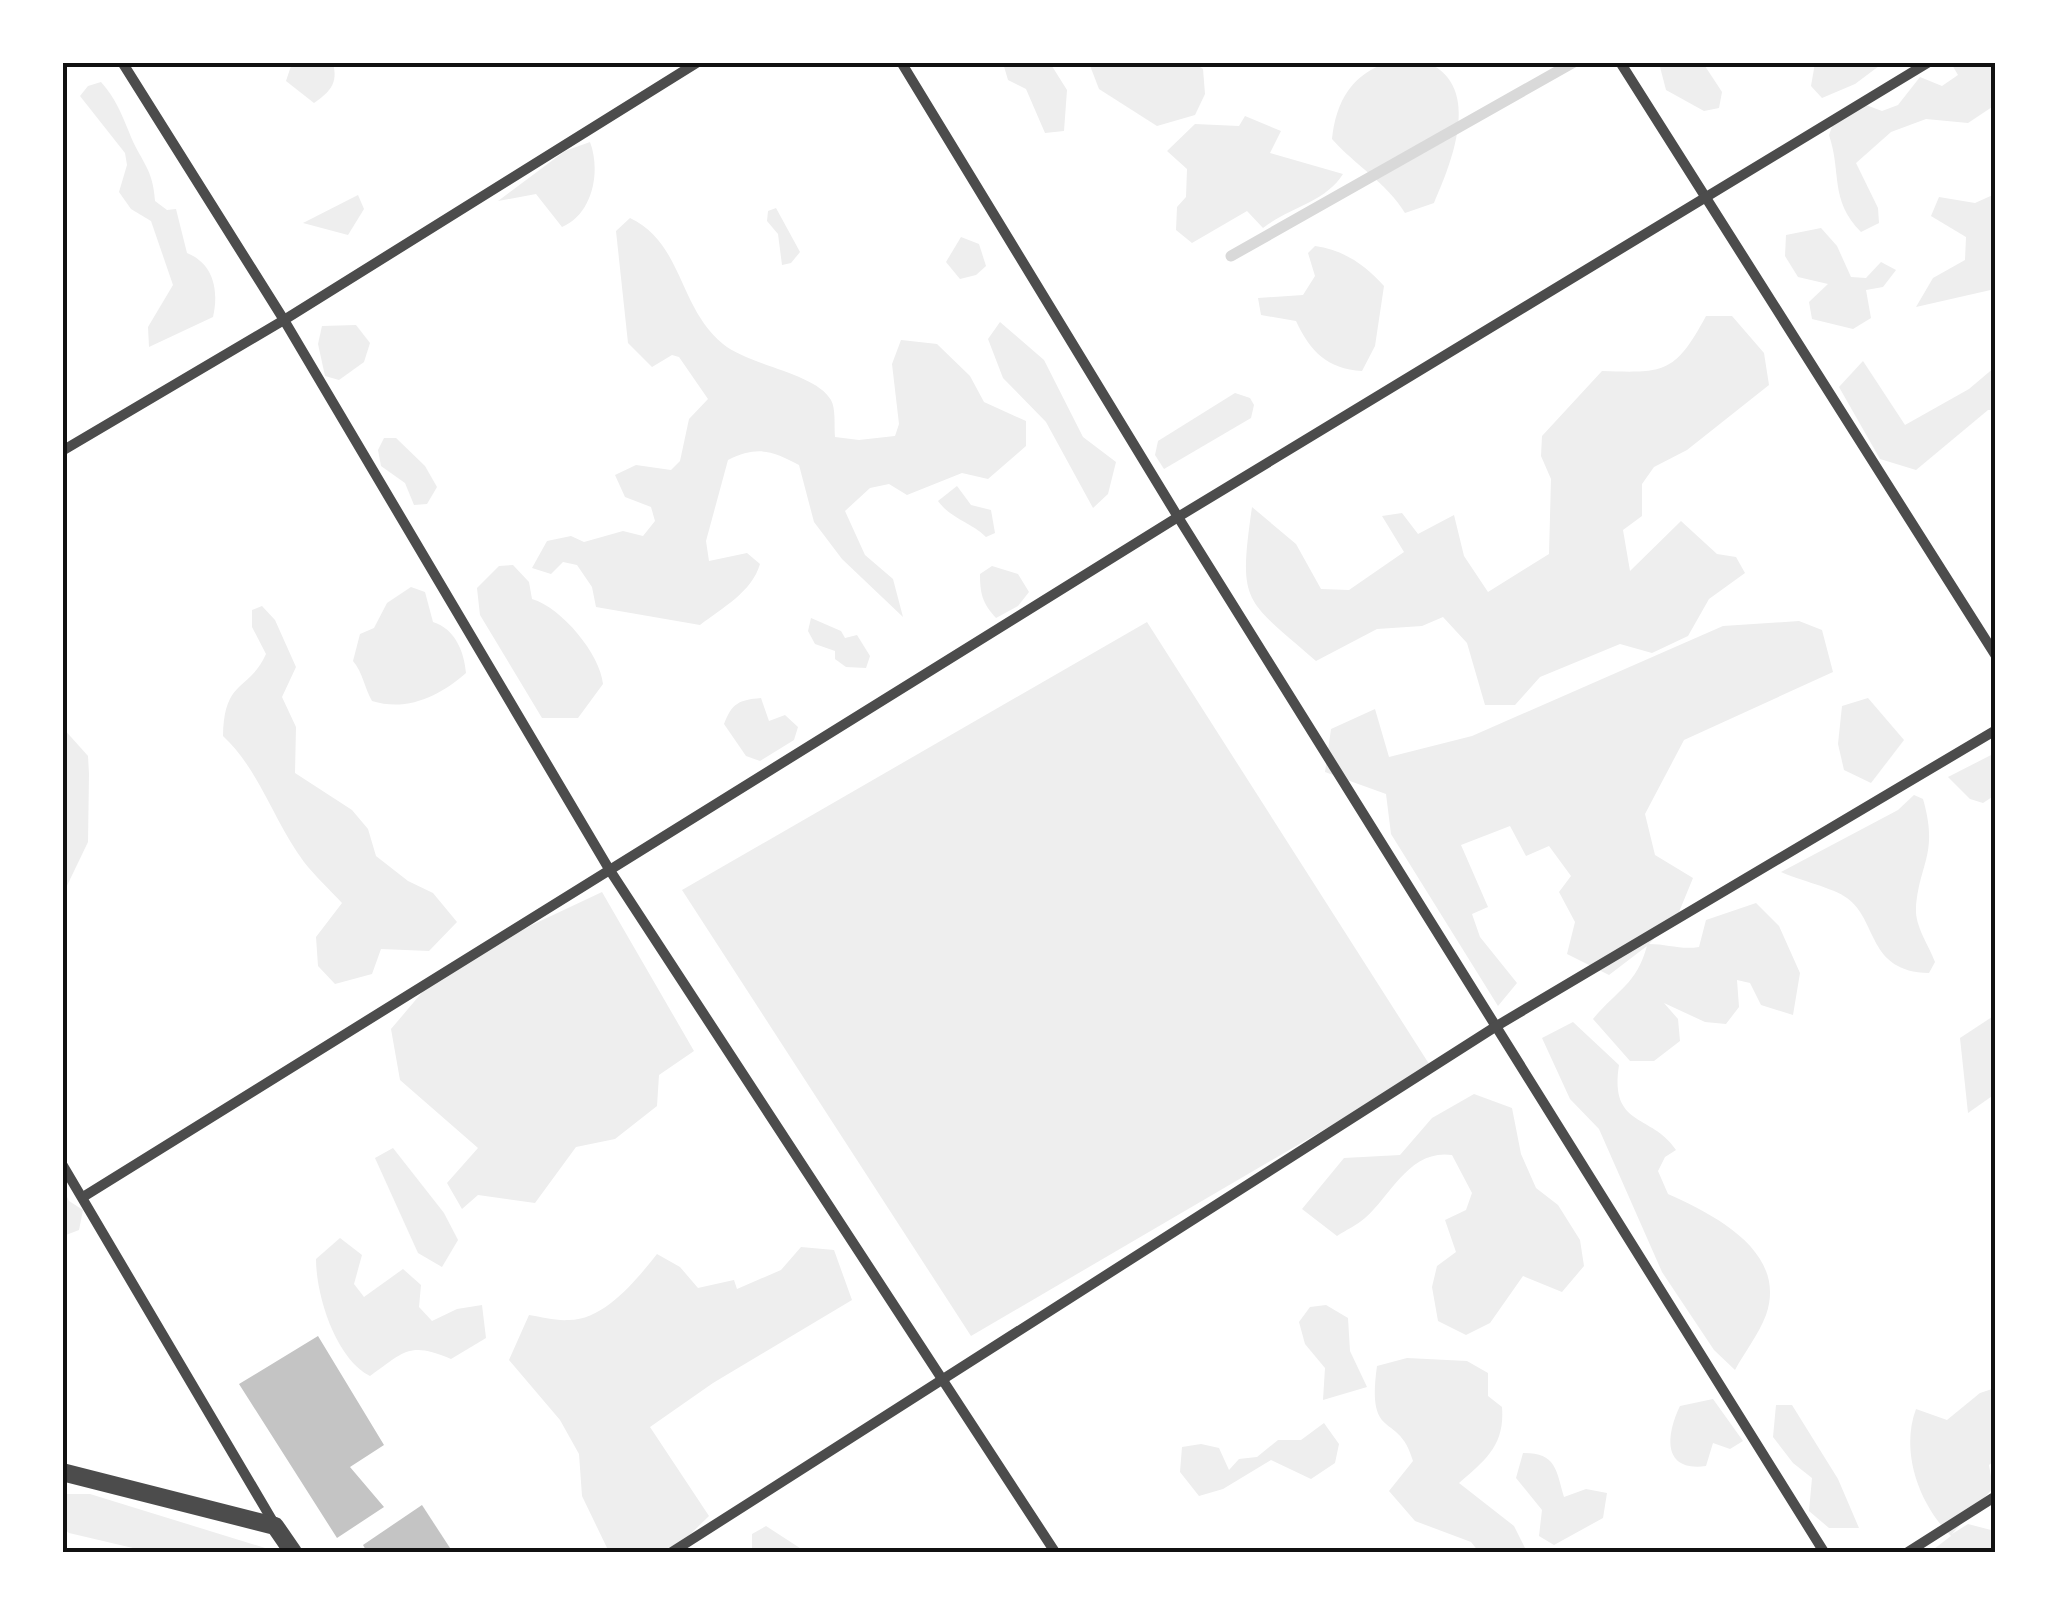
<svg xmlns="http://www.w3.org/2000/svg" width="2058" height="1615" viewBox="0 0 2058 1615" font-family="Figtree,sans-serif">
<style>
.green{fill:#eee}
.lines{fill:none;stroke-linecap:round;stroke-linejoin:round}
.stream{stroke:#d9d9d9;stroke-width:11}
.building{fill:#c4c4c4}
.minor{stroke:#4c4c4c;stroke-width:10}
.tertiary{stroke:#4c4c4c;stroke-width:18}
.neatline{fill:none;stroke:#111;stroke-width:4}
</style>
<rect width="100%" height="100%" fill="#fff"/>
<g class="green">
<path d="M1389,62C1400,62 1418,59 1428,63C1483,87 1451,164 1434,203L1405,213C1387,183 1355,165 1332,139C1336,101 1352,74 1389,62Z"/>
<path d="M292,63H333C338,83 331,91 314,103L286,81Z"/>
<polygon points="1003,63 1050,63 1067,90 1064,131 1045,133 1026,89 1008,80"/>
<polygon points="1089,63 1194,63 1203,69 1205,94 1195,115 1157,126 1099,89"/>
<polygon points="1659,63 1703,63 1722,92 1719,108 1704,111 1666,90"/>
<polygon points="1815,63 1815,62 1883,63 1855,84 1822,98 1811,86"/>
<path d="M1951,63H1987L1995,69V105L1968,123L1926,119L1891,132L1856,163L1878,208L1879,223L1861,232C1829,199 1842,174 1829,135L1833,124L1858,102L1882,111L1898,105L1920,77L1942,86L1958,75Z"/>
<path d="M101,82C116,99 121,113 129,132C140,161 153,167 155,201L167,210L176,209L187,253C214,264 219,291 213,317L149,347L148,327L173,285L151,221L131,209L119,192L127,165L125,153L80,96L88,86Z"/>
<path d="M1245,116L1281,131L1270,153L1343,174C1326,202 1288,208 1263,228L1247,211L1192,243L1176,230L1177,207L1186,197L1187,169L1167,151L1195,124L1239,126Z"/>
<path d="M590,142C601,171 593,214 562,227L536,194L498,201L565,151Z"/>
<polygon points="1995,194 1995,289 1916,307 1933,278 1965,260 1966,237 1931,216 1939,197 1975,203"/>
<polygon points="358,195 364,209 348,235 303,223"/>
<polygon points="776,208 800,252 791,263 782,265 778,234 767,221 768,211"/>
<path d="M630,218C683,243 678,307 723,344C750,366 816,373 831,400C836,409 834,426 835,437L859,440L895,436L899,424L892,364L901,340L937,344L970,376L984,402L1026,421V446L988,479L962,473L907,495L889,484L870,488L845,511L865,555L893,579L903,617L842,559L814,522L799,465C771,450 757,446 728,460L706,541L709,561L747,553L760,564C752,592 722,608 700,625L596,607L592,587L577,565L563,562L551,574L532,568L547,541L571,536L584,542L623,531L643,536L655,521L651,507L625,497L615,475L636,465L671,470L680,461L689,419L708,399L679,357L672,355L652,367L628,343L616,231Z"/>
<polygon points="1821,228 1837,246 1851,277 1866,278 1881,262 1896,270 1883,287 1866,290 1871,318 1853,329 1812,319 1809,302 1828,284 1798,277 1785,256 1786,235"/>
<polygon points="961,237 979,244 986,266 976,275 960,279 946,262"/>
<path d="M1315,246C1344,250 1365,265 1384,286L1375,346L1362,371C1327,369 1310,351 1296,321L1261,315L1258,298L1303,295L1315,276L1308,253Z"/>
<path d="M1706,316H1732L1764,353L1769,385L1687,450L1654,467L1642,484V516L1623,530L1630,571L1681,521L1717,554L1736,557L1745,573L1709,599L1688,636L1652,653L1620,644L1540,677L1515,705H1485L1467,643L1443,617L1422,626L1377,629L1316,661C1244,598 1238,605 1252,507L1296,544L1321,589L1349,590L1404,552L1382,516L1402,513L1418,534L1454,515L1464,556L1488,592L1549,554L1551,479L1541,456L1542,436L1602,371C1664,373 1675,374 1706,316Z"/>
<polygon points="1000,322 1044,360 1083,437 1116,462 1108,494 1093,508 1046,422 1003,378 988,339"/>
<polygon points="356,325 370,343 364,362 339,380 325,376 318,344 322,326"/>
<polygon points="1863,361 1905,425 1969,389 1995,367 1995,410 1988,410 1916,470 1880,459 1839,387"/>
<polygon points="1235,393 1250,398 1254,405 1251,418 1164,469 1155,455 1158,441"/>
<polygon points="384,438 396,438 425,466 437,487 427,504 414,505 405,483 381,466 378,450"/>
<path d="M957,486L971,505L991,510L995,533L986,537C971,522 951,519 938,501Z"/>
<path d="M513,565L529,582L532,599C562,608 600,654 603,684L578,718H542L480,615L477,588L499,566Z"/>
<path d="M992,566L1018,574L1029,592L1018,606L996,618C982,603 980,593 980,574Z"/>
<path d="M411,587L425,592L433,622C455,629 464,651 466,673C440,696 407,712 372,701C364,687 363,673 353,661L360,634L374,628L387,603Z"/>
<path d="M262,606L275,620L296,667L282,697L296,727L295,773L352,810L368,829L376,856L408,881L433,893L457,922L429,951L381,949L372,974L335,984L318,966L316,937L342,903C329,889 315,876 304,862C274,822 259,769 223,736C224,678 249,692 266,654L252,627V610Z"/>
<polygon points="811,618 841,631 845,638 857,635 870,656 866,668 846,667 835,659 835,651 815,644 808,631"/>
<path d="M1799,621L1822,630L1833,672L1684,740L1645,814L1655,855L1693,878L1679,912L1649,944C1667,944 1681,950 1699,947L1706,920L1756,903L1779,926L1800,973L1793,1015L1761,1005L1750,983L1737,980L1739,1007L1726,1024L1705,1022L1664,1003L1678,1019L1680,1041L1654,1061H1630L1593,1019C1618,989 1636,985 1647,946L1609,975L1567,954L1575,922L1559,892L1571,876L1549,846L1526,856L1510,826L1461,845L1488,907L1472,914L1480,937L1517,983L1498,1006L1391,834L1386,794L1325,772L1331,729L1375,709L1389,757L1472,736L1723,626Z"/>
<polygon points="1147,622 1431,1067 971,1336 682,890"/>
<path d="M761,698L769,721L785,715L798,727L794,740L760,761L746,756L724,724C732,703 739,700 761,698Z"/>
<polygon points="1868,698 1904,740 1871,783 1844,770 1838,744 1842,706"/>
<polygon points="62,727 88,756 89,774 88,842 63,894"/>
<polygon points="1995,753 1995,795 1983,803 1970,799 1948,777"/>
<path d="M1914,795L1923,799C1939,855 1919,863 1916,909C1915,926 1929,946 1935,962L1929,973C1867,972 1878,920 1847,898C1834,888 1798,880 1781,872L1898,810Z"/>
<polygon points="602,892 694,1051 659,1075 657,1106 615,1139 576,1147 535,1203 478,1195 462,1209 447,1183 478,1148 400,1080 391,1029 436,976 481,949"/>
<polygon points="1995,1015 1995,1094 1968,1113 1960,1038"/>
<path d="M1573,1022L1619,1065C1609,1128 1652,1113 1676,1150L1665,1157L1658,1171L1668,1194C1715,1215 1788,1252 1766,1315C1759,1334 1744,1353 1735,1370L1714,1350L1662,1272L1599,1129L1570,1099L1542,1038Z"/>
<path d="M1474,1094L1512,1108L1521,1154L1536,1188L1558,1205L1580,1240L1584,1266L1562,1292L1523,1276L1490,1323L1466,1335L1438,1321L1432,1287L1437,1266L1456,1252L1445,1220L1466,1210L1472,1193L1452,1155C1409,1149 1391,1196 1365,1218C1357,1225 1346,1230 1337,1236L1302,1209L1344,1158L1400,1155L1432,1118Z"/>
<polygon points="393,1148 444,1213 458,1240 442,1267 418,1253 375,1158"/>
<polygon points="62,1186 69,1201 83,1210 79,1230 66,1235 63,1253"/>
<path d="M340,1238L362,1255L354,1284L364,1297L403,1269L421,1285L419,1307L432,1321L457,1309L482,1305L486,1338L451,1359C409,1341 404,1352 370,1376C336,1359 316,1296 316,1259Z"/>
<path d="M801,1247L834,1250L852,1300L713,1383L650,1427L709,1516L672,1552H609L582,1496L579,1454L560,1420L509,1360L529,1315C542,1317 556,1321 569,1320C605,1320 637,1279 657,1254L680,1267L698,1288L734,1280L737,1289L781,1270Z"/>
<polygon points="1326,1305 1348,1318 1350,1351 1367,1387 1323,1400 1325,1368 1305,1344 1299,1322 1310,1307"/>
<path d="M1407,1358L1467,1361L1488,1373V1396L1502,1407C1505,1445 1486,1460 1459,1483L1514,1526L1527,1552H1479L1471,1542L1415,1521L1389,1491L1413,1461C1399,1410 1366,1444 1377,1366Z"/>
<path d="M1995,1388V1460L1989,1465L1993,1488L1952,1534L1968,1524L1991,1530L1995,1515V1552H1930L1951,1536C1919,1504 1900,1452 1916,1409L1947,1420L1980,1393Z"/>
<path d="M1713,1399L1743,1441L1730,1449L1713,1443L1706,1466C1662,1472 1666,1435 1680,1406Z"/>
<polygon points="1776,1405 1792,1405 1838,1479 1859,1528 1829,1528 1809,1511 1812,1478 1793,1463 1773,1437"/>
<polygon points="1324,1423 1339,1444 1335,1463 1311,1479 1271,1460 1223,1489 1199,1496 1180,1472 1182,1447 1201,1444 1219,1448 1229,1470 1239,1459 1257,1457 1278,1440 1301,1440"/>
<path d="M1523,1453C1556,1453 1556,1469 1564,1497L1586,1489L1607,1493L1603,1518L1554,1545L1539,1536L1542,1510L1516,1478Z"/>
<polygon points="62,1494 90,1494 278,1552 150,1552 69,1533 63,1528"/>
<polygon points="766,1526 806,1552 752,1552 752,1534"/>
</g>
<g class="lines">
<polyline class="stream" points="1231,256 1574,62"/>
</g>
<g class="building">
<polygon points="318,1336 384,1445 350,1467 384,1507 337,1538 239,1384"/>
<polygon points="422,1505 450,1548 443,1552 367,1552 363,1545"/>
</g>
<g class="lines">
<g class="minor">
<polyline points="122,62 284,320 609,869 1055,1552"/>
<polyline points="901,62 1178,517 1824,1552"/>
<polyline points="1620,62 1996,656"/>
<polyline points="62,451 284,320 698,62"/>
<polyline points="62,1164 275,1525"/>
<polyline points="83,1197 1178,517 1929,62"/>
<polyline points="672,1552 1495,1027 1996,730"/>
<polyline points="1908,1552 1996,1496"/>
</g>
<polyline class="tertiary" points="62,1472 275,1526 293,1552"/>
</g>
<rect width="2058" height="1615" fill="none" stroke="#ffffff" stroke-width="130"/>
<rect x="65" y="65" width="1928" height="1485" class="neatline"/>
</svg>
